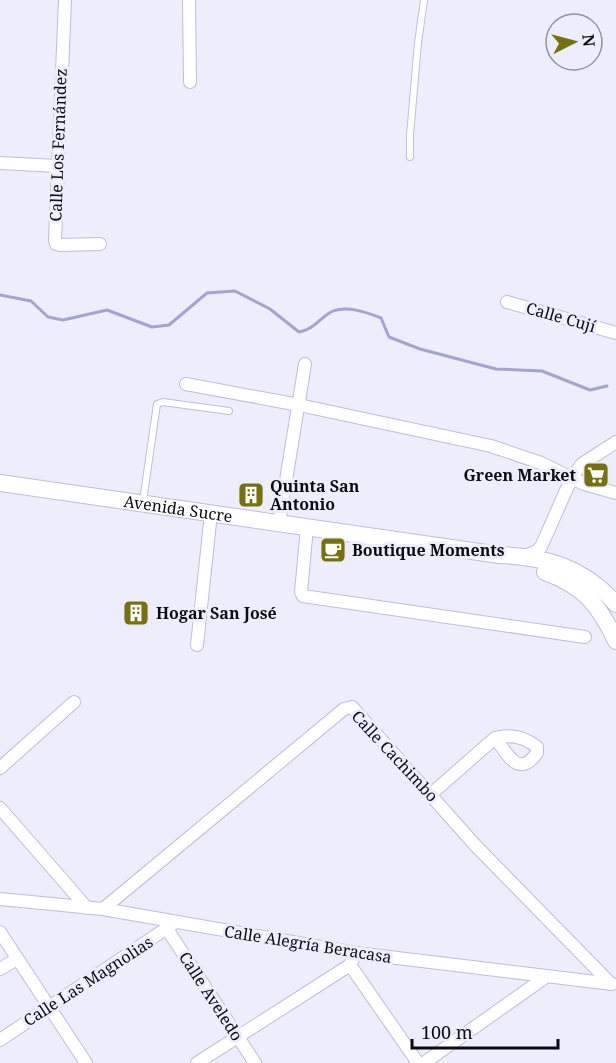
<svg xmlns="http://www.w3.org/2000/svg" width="616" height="1063" viewBox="0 0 616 1063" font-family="'Noto Serif',serif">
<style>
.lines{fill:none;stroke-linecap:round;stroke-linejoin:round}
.stream{stroke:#a4a4d3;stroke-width:3}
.service-casing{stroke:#bdbed8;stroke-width:8}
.minor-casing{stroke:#bdbed8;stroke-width:14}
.secondary-casing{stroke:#bdbed8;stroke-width:18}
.service{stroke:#fff;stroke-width:6}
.minor{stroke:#fff;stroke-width:12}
.secondary{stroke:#fff;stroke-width:16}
.labels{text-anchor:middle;stroke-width:6;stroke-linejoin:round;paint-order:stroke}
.street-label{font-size:16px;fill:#0c0b14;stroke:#ededfe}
.poi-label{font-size:16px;font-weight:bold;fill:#0c0b14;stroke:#ededfe;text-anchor:start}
</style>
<rect width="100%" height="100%" fill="#ededfe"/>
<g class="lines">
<path class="stream" d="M0,295L31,301L48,317L63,320L107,310L152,327L169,325L207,293L235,291L270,309L299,332C313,330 319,319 331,312C346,305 366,312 381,318L389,337L420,349L496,369L542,371L590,390L607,386"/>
<defs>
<g id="service">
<polyline points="410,157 410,135 418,43 424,0"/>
<polyline points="143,501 157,404 163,402 229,411"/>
</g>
<g id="minor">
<polyline points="65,0 55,240 56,244 60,245 100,244"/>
<polyline points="189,0 190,82"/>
<polyline points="0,163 57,166"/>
<polyline points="507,302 616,333"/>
<polyline points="186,384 299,405 491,446 541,463 584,484 616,493"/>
<polyline points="279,523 305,364"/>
<polyline points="307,527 301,592 303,596 585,637"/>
<polyline points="524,556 537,551 541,547 572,477 582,464 616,442"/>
<polyline points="197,645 211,513"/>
<polyline points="0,768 74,702"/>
<path d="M430,795L495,738C510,734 525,737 537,747V753C518,779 508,754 495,738"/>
<polyline points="0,808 87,908"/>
<polyline points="0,899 103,909 356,953 612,984"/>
<polyline points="103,909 344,709 352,707 475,845 611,984"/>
<polyline points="167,929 255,1063"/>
<polyline points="0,932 86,1063"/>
<polyline points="350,965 418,1063"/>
<polyline points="0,969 17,959"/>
<polyline points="0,1040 176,922"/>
<polyline points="197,1063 350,965 356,953"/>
<polyline points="424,1063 547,976"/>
</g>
<g id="secondary">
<path id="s1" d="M0,483L500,555C547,557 583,567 616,604"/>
<path d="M545,572C584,586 599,605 616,641"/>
</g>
</defs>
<use href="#service" class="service-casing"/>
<use href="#minor" class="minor-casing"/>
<use href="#secondary" class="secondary-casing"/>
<use href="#service" class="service"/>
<use href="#minor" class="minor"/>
<use href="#secondary" class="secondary"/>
</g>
<defs>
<symbol id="supermarket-square" viewBox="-11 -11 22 22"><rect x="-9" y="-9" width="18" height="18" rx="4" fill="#777010" stroke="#ededfe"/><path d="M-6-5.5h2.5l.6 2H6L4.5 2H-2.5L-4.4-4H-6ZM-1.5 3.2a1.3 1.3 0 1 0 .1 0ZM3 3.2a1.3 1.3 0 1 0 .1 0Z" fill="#fff"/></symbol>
<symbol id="building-square" viewBox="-11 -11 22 22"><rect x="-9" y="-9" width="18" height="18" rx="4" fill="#777010" stroke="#ededfe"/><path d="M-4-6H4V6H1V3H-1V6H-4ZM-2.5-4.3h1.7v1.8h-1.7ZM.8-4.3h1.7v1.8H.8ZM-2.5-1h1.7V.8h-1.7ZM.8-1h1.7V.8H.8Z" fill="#fff"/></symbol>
<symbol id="cafe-square" viewBox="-11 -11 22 22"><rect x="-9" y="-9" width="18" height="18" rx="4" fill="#777010" stroke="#ededfe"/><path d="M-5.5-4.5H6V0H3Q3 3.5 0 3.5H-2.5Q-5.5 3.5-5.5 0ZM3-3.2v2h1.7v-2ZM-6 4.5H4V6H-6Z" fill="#fff"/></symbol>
</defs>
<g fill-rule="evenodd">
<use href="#supermarket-square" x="581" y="460" width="30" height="30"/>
<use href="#building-square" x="236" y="480" width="30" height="30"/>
<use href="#cafe-square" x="318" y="535" width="30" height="30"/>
<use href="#building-square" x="121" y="598" width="30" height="30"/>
</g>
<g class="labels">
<g class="street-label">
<text transform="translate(58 145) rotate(-88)" y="6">Calle Los Fernández</text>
<text transform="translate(561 317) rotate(16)" y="6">Calle Cují</text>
<text dy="6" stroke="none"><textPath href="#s1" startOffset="180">Avenida Sucre</textPath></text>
<text transform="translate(395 756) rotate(47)" y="6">Calle Cachimbo</text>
<text transform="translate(308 944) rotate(9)" y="6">Calle Alegría Beracasa</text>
<text transform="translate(88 981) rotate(-33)" y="6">Calle Las Magnolias</text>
<text transform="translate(211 996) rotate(57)" y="6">Calle Aveledo</text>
</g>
<g class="poi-label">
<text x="576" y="481" text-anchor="end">Green Market</text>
<text x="270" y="492">Quinta San<tspan x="270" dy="18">Antonio</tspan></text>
<text x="352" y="556">Boutique Moments</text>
<text x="156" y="619">Hogar San José</text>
</g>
</g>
<g transform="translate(574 42) rotate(84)"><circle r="28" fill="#ededfe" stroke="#9393a0" stroke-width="1.5"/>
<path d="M0-4.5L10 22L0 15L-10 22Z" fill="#777010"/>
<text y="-9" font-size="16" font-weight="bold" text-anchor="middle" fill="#0c0b14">N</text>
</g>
<path d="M412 1039v9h146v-9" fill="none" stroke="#0c0b14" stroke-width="3"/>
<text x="421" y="1039" font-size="18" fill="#0c0b14" stroke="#ededfe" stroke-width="4.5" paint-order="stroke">100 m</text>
</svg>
